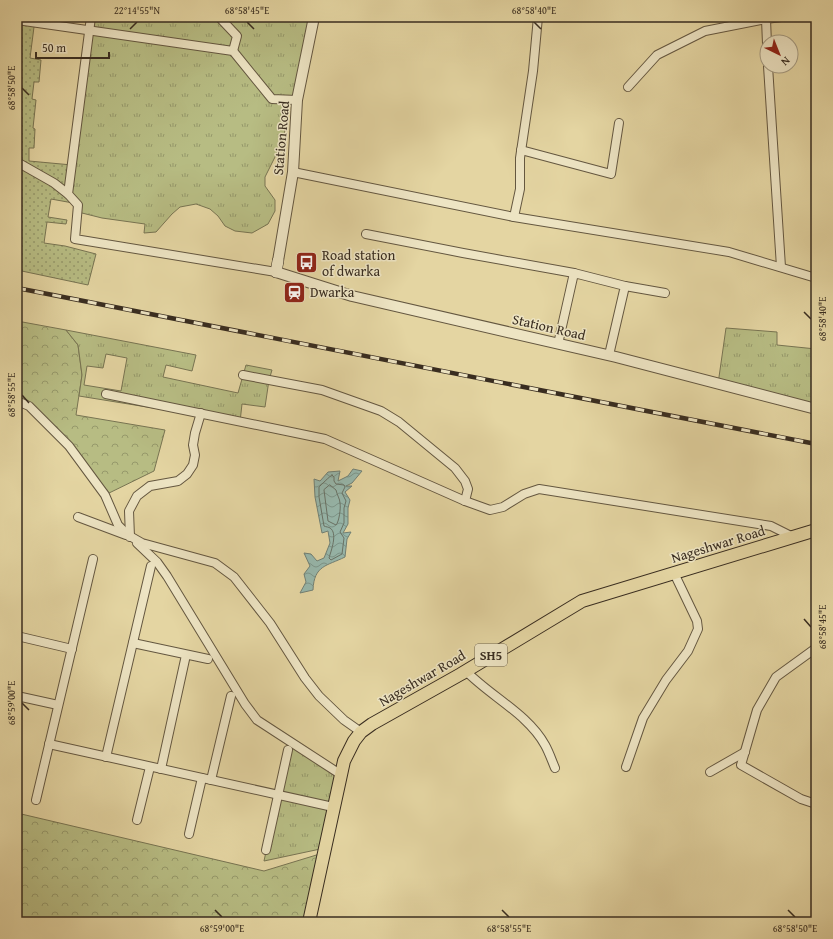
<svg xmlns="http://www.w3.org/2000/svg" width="833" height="939" viewBox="0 0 833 939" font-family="'Gentium Book Plus',serif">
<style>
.grass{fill:url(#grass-dots);stroke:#787452}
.forest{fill:url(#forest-crowns);stroke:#787452}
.park{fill:url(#park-tufts);stroke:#787452;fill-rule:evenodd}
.water{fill:url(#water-waves);stroke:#718075}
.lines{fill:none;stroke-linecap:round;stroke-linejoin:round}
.shore{stroke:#687266;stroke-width:1}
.minor-casing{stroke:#645740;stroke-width:10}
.tertiary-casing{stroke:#645740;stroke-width:12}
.secondary-casing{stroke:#392d20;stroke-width:12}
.primary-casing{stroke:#392d20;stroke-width:14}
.minor{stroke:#ede4c3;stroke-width:8}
.tertiary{stroke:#ede4c3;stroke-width:10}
.secondary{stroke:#ede4c3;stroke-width:11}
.primary{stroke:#e4d5a2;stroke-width:12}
.rail-casing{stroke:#392d20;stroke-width:4.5}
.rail{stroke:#ede4c3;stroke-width:3;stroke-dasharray:9;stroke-linecap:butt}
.ticks{fill:none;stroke:#392d20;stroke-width:1.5}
.labels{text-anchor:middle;stroke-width:3;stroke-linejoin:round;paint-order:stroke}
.shield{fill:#ede4c3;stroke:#6f6451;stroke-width:1}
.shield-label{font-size:13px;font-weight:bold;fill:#392d20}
.street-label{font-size:14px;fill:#392d20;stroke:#ede4c3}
.poi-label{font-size:14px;fill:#392d20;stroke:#ede4c3;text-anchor:start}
.neatline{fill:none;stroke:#392d20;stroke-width:1.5}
.ticks-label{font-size:10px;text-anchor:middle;fill:#392d20}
</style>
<defs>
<pattern id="grass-dots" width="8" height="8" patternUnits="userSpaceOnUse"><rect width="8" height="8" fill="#b7bc83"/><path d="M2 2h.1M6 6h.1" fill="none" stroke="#96996b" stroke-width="1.8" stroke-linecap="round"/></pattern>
<pattern id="forest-crowns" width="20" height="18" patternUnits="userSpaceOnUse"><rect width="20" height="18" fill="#b7bc83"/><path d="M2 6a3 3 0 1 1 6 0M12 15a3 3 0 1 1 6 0" fill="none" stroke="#96996b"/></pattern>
<pattern id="park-tufts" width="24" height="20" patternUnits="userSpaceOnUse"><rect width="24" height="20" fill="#b7bc83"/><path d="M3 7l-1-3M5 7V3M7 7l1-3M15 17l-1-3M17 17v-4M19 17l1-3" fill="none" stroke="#96996b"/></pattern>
<pattern id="water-waves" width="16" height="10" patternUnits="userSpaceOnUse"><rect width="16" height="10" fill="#97b8ad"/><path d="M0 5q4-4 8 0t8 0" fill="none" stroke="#7c968c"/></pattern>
</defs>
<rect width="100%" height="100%" fill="#e4d5a2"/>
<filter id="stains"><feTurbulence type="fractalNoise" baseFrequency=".005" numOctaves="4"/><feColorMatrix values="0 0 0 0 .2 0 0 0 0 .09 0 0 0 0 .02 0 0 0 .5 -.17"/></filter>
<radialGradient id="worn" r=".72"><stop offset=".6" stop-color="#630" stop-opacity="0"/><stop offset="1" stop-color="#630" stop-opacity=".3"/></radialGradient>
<polygon class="grass" points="17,17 45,17 43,24 35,23 34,27 30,58 41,60 39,82 34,82 32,99 36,100 33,128 35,129 34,148 29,148 29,161 72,165 73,203 51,199 48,217 67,220 66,224 47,222 44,243 65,246 96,254 88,285 17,270"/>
<g class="forest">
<polygon points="17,321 66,330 78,345 82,375 76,415 165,430 154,471 105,495 69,446 29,406 17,401"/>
<polygon points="17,813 264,871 323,853 309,922 17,922"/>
</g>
<g class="park">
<polygon points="91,17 314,17 297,100 284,100 286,118 284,139 265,177 265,186 275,200 275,211 268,224 252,233 235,231 225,226 218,216 210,209 196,204 180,207 172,214 156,232 144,233 145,224 102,218 78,212 68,194"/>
<polygon points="726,328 777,332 777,345 816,349 816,409 718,384"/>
<path d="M66,330L196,355L192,371L166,365L163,377L238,393L246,365L272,370L269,380L265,407L242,404L240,422L79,396L82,375L78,345ZM106,354L127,358L121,391L84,385L87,366L103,368Z"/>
<polygon points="289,744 340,774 325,848 264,861"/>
</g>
<path class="water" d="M353,469L362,471L352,483L346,486H352L345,492L350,500L348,508V524L343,533L351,532L347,539L345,557C327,566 314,565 313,590L300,593L306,582L304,574L310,566L304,553L311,554L317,561L324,558L330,543L328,531L322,533L315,497L314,479L320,481L328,472L340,471L338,481L348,476Z"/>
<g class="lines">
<g class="shore">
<path d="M332,475L334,477V481L336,484L344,485L345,487L342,493L346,501L344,508V523L340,532L344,538L342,554L331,560L329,558C331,551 338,533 330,528C329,527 326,527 324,526L319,497V487C320,486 330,476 332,475Z"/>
<path d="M330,485L336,490C337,495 340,499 340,503C341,508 339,522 336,525L328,521L324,490Z"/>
</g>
<defs>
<g id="minor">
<polyline points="91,17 68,194 78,205 75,239 276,272"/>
<polyline points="219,17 237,36 233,51"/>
<polyline points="17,20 233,51 272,99 297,100"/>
<polyline points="767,44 766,19 781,17"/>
<polyline points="768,66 781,267"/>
<polyline points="628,87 657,55 705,31 766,19"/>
<polyline points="521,150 611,174 619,123"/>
<polyline points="17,162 54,183 68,194"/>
<polyline points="293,172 514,217 520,189 520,158 533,71 538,17"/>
<polyline points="514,217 729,252 816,278"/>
<polyline points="366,234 463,253 574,273"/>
<polyline points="625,286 665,293"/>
<polyline points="558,344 574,273 625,286 609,355"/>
<polyline points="243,375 322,390 381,411 399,422 455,468 465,481 468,489 465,501"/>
<polyline points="106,394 325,439 465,501 490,510 503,507 524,494 539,489 771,526 793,537"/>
<polyline points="17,401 29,406 69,446 105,495 118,525 128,535 142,543 215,563 234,577 270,623 305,678 319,696 344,720 361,732"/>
<polyline points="78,517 126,535"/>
<polyline points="130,537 129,511 137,496 150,486 178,481 187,474 193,465 195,455 193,445 195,433 201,413"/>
<polyline points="137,543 157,562 167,576 245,704 257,720 340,774"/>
<polyline points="17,636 72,649"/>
<polyline points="133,643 208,659"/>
<polyline points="816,648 776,677 757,710 741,765 801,799 816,804"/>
<path d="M466,671C490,696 528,714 545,745C549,752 552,761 555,768"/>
<polyline points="17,696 58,705"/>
<polyline points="49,744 333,807"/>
<polyline points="106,757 151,566"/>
<polyline points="626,767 643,718 666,680 688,651 698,629 697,621 674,573"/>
<polyline points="161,769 186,655"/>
<polyline points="710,772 745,752"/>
<polyline points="211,780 231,696"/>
<polyline points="36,800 93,559"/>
<polyline points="137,820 150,767"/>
<polyline points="189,834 202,778"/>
<polyline points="266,850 288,750"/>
</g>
<g id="tertiary">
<polyline points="278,261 293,172 297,100 314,17"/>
<polyline points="276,272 352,296 616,357 816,409"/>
</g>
<polyline id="secondary" points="276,272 278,261"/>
<polyline id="primary" points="309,922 344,761 354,741 361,732 372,724 461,674 582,601 816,530"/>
</defs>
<use href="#minor" class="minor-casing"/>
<use href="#tertiary" class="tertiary-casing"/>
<use href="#secondary" class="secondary-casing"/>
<use href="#primary" class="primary-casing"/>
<use href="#minor" class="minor"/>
<use href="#tertiary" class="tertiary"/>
<use href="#secondary" class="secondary"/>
<use href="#primary" class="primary"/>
<defs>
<polyline id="rail" points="17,288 816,444"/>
</defs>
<use href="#rail" class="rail-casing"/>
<use href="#rail" class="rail"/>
</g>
<path class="ticks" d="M247,22L254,29M534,22L541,29M130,29L137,22M22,88L29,95M804,312L811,319M22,395L29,403M804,619L811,627M22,703L29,710M215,910L222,917M502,910L509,917M788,910L795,917"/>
<defs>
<symbol id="bus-square" viewBox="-11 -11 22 22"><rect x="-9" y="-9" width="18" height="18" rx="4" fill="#8f2418" stroke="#ede4c3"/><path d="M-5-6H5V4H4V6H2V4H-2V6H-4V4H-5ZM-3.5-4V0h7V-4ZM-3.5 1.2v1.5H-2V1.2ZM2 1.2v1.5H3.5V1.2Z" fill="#fff"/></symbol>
<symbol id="station-square" viewBox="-11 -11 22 22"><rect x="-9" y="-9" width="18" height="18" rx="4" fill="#8f2418" stroke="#ede4c3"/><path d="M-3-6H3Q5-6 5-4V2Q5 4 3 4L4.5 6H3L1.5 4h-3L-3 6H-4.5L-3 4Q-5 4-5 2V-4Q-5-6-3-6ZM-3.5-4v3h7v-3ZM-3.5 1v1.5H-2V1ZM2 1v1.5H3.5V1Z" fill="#fff"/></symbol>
</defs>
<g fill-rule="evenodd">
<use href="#bus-square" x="294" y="250" width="25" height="25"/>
<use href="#station-square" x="282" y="280" width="25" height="25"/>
</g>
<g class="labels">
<rect class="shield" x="475" y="644" width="32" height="22" rx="3"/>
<g class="shield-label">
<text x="491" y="660">SH5</text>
</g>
<g class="street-label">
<text transform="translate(281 138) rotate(-85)" y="5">Station Road</text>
<text transform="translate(549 327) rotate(13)" y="5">Station Road</text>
<text transform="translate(718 544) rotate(-17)" y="5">Nageshwar Road</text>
<text transform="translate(422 678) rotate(-30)" y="5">Nageshwar Road</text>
</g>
<g class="poi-label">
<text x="322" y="260">Road station<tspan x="322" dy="16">of dwarka</tspan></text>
<text x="310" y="297">Dwarka</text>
</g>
</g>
<rect width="833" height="939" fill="none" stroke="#e4d5a2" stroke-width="44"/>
<g transform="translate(779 54) rotate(137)"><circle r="19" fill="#ede4c3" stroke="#a59b82"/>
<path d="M0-3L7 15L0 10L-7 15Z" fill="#8f2418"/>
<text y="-6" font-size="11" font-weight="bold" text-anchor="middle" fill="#392d20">N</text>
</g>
<path d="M36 52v6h73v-6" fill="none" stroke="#392d20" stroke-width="2"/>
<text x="42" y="52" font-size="12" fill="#392d20" stroke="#ede4c3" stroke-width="3" paint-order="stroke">50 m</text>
<rect x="22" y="22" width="789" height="895" class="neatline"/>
<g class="ticks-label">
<text x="137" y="14">22°14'55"N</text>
<text x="247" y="14">68°58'45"E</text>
<text x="534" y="14">68°58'40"E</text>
<text transform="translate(11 88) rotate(-90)" y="4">68°58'50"E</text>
<text transform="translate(822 319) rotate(-90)" y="4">68°58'40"E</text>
<text transform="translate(11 395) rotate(-90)" y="4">68°58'55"E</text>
<text transform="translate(822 627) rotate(-90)" y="4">68°58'45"E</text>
<text transform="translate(11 703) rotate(-90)" y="4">68°59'00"E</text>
<text x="222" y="932">68°59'00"E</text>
<text x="509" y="932">68°58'55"E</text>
<text x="795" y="932">68°58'50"E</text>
</g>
<rect width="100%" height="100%" filter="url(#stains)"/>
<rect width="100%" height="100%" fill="url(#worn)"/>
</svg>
